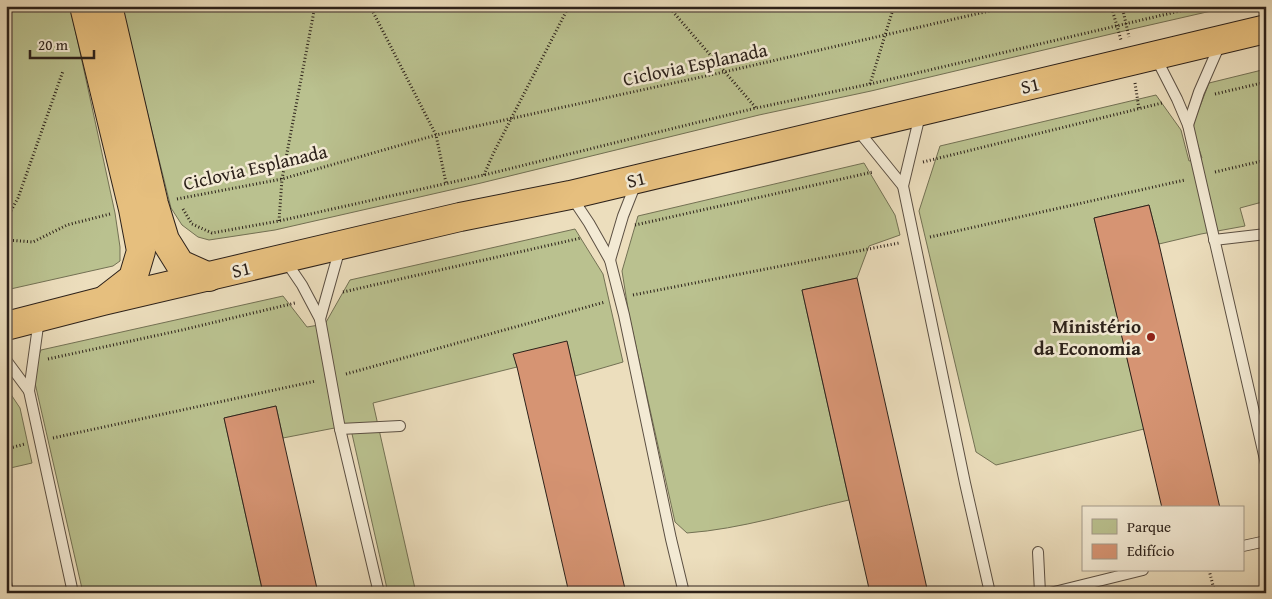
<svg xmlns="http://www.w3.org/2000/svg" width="1272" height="599" viewBox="0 0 1272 599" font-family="'Gentium Book Plus',serif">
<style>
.green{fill:#bac18f;stroke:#737154}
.building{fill:#d69473;stroke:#2c211a}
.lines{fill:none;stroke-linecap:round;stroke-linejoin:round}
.lane-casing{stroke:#5c5043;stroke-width:12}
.highway-casing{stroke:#2c211a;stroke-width:30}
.path{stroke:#2c211a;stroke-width:3;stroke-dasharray:1 2.5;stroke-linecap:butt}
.lane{stroke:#f3ead4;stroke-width:10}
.highway{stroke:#e6bf7e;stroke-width:28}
.poi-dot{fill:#8f2418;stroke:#f3ead4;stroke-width:2}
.labels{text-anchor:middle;stroke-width:5;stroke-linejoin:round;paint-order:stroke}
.street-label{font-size:19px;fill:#2c211a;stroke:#f3ead4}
.poi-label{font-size:19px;font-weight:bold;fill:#2c211a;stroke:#f3ead4;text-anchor:end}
</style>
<rect width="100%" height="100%" fill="#ecdebd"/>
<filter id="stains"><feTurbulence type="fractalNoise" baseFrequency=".004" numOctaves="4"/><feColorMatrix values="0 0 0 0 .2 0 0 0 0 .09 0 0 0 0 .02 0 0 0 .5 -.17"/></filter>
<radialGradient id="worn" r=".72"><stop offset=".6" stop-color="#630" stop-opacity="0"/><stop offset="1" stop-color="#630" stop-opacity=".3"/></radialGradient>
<g class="green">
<polygon points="6,6 70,6 115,213 120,247 120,261 113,266 6,290"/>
<polygon points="121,6 1233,6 1128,30 871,91 759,115 481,183 275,230 209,240 198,237 182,225 171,208"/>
<polygon points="1266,69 1266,201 1240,208 1245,226 1201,234 1159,244 1149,205 1094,218 1144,429 996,465 976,452 919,211 940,146 1156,95 1181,130 1189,161 1202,158 1192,127 1209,83"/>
<path d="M864,163L895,215L900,235L869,246L857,278L802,290L849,500C795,512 741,529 687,533L675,522L629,315L622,271L638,216Z"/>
<polygon points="575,229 603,274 623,362 575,376 567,342 514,355 517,367 373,403 416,593 388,593 350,425 283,438 276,406 224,418 263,593 83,593 32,370 41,350 283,296 307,327 325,324 350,280"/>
<polygon points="6,387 20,408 32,463 6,469"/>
</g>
<g class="building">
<polygon points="1149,205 1159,244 1220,508 1162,508 1094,218"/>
<polygon points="857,278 928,593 870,593 849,500 802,290"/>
<polygon points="567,341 575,376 626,593 569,593 517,367 513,354"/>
<polygon points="276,406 283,438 318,593 263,593 224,418"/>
<polygon points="6,557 14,593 6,593"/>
</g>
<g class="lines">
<defs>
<g id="lane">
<polyline points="1155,56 1177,99 1188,125 1266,464"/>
<polyline points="920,115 903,186 965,483 990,593"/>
<polyline points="1188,125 1199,92 1220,44"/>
<polyline points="856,128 903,186"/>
<polyline points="571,196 589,223 610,260 624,315 671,539 684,593"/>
<polyline points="1214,240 1266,234"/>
<polyline points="285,260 302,285 320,319 340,429 379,593"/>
<polyline points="610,260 623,216 636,183"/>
<polyline points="39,319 29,391 73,593"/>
<polyline points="320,319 340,248"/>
<polyline points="6,360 29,391"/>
<polyline points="340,429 400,426"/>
<polyline points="1243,546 1266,541"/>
<polyline points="1038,552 1040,593"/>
<polyline points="1050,593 1143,570"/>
</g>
<g id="highway">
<polyline points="84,6 133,209 141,251 133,278 106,299"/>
<polyline points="108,6 154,204 165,240 180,264 209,277"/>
<polyline points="6,326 103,301 460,217 570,195 1266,29"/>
</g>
</defs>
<use href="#lane" class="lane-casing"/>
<use href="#highway" class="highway-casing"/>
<g class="path">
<polyline points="370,6 436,135 446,183"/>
<polyline points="668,6 756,108"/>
<polyline points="1109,6 1112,9 1121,40"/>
<polyline points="1122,6 1129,37"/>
<polyline points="1135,83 1139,109"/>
<polyline points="870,84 894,6"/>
<polyline points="1215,94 1266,82"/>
<polyline points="923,162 1162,103"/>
<polyline points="1215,172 1266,160"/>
<polyline points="484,175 493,154 569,6"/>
<polyline points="177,199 282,179 436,135 724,72 1011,6"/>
<polyline points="183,209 192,224 212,233 279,221 484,175 756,108 870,84 1201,6"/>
<polyline points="6,220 18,198 63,71"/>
<polyline points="279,221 282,179 315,6"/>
<polyline points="635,225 873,172"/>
<polyline points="930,237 1185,180"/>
<polyline points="6,240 33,242 67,225 110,214"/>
<polyline points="343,292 581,238"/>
<polyline points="633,295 899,243"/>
<polyline points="48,359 182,330 295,303"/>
<polyline points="346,374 605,302"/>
<polyline points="53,438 316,381"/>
<polyline points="6,449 25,444"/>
<polyline points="1209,570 1215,593"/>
</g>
<use href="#lane" class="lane"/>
<use href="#highway" class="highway"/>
</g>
<circle class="poi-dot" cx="1151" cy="337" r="5"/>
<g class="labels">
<g class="street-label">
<text transform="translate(695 64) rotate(-12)" y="7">Ciclovia Esplanada</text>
<text transform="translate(1030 85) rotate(-13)" y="7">S1</text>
<text transform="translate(255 167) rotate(-13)" y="7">Ciclovia Esplanada</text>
<text transform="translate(636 179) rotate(-13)" y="7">S1</text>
<text transform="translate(241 269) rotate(-13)" y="7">S1</text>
</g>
<g class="poi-label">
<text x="1141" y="333">Ministério<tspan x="1141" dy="22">da Economia</tspan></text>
</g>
</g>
<rect width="1272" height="599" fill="none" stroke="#ecdebd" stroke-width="25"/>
<rect x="8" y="8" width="1257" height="584" fill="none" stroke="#2c211a" stroke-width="2.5"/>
<rect x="12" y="12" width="1247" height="574" fill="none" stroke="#2c211a"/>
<rect x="1082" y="506" width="162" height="65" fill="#f3ead4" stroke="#a39a8a"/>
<rect x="1092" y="519" width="25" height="15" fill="#bac18f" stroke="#a39a8a"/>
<text x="1127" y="532" font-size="15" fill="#2c211a">Parque</text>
<rect x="1092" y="544" width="25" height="15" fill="#d69473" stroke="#a39a8a"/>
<text x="1127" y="556" font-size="15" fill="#2c211a">Edifício</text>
<path d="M30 50v8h64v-8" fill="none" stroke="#2c211a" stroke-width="2.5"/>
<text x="38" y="50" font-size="15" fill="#2c211a" stroke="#f3ead4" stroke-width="4" paint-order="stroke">20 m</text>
<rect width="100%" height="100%" filter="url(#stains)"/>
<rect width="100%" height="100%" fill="url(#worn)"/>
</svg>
